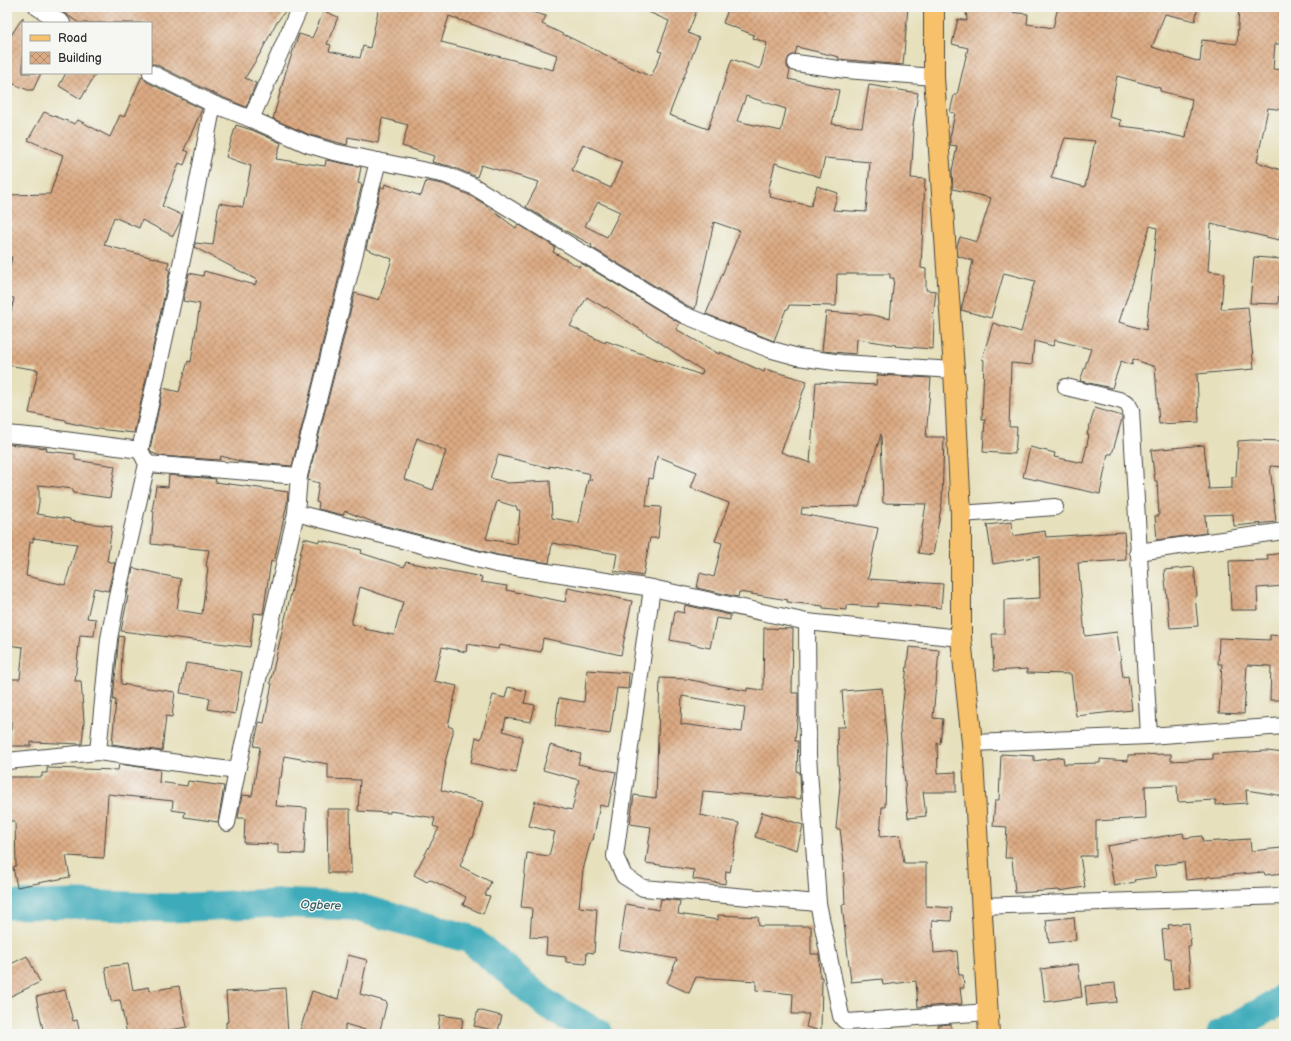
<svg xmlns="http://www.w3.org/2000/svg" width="1291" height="1041" viewBox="0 0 1291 1041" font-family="'Balsamiq Sans',sans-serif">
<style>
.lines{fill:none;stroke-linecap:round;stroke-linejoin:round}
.river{stroke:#3dabba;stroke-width:29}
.building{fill:url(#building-cross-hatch);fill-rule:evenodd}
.minor-casing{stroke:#474641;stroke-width:18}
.major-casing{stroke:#474641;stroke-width:22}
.minor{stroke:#fff;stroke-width:16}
.major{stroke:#f7c06b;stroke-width:20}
.labels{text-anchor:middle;stroke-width:3;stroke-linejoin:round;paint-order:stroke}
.water-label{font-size:12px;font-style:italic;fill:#325e64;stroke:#f6f6f2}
</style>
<defs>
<pattern id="building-cross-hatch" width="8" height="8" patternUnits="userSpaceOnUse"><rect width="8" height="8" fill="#dcaa83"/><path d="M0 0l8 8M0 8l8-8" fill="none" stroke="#b38b6b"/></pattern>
</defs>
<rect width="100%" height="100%" fill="#f6f6f2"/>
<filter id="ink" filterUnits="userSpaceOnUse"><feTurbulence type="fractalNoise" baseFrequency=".025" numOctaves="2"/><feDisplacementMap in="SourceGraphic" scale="8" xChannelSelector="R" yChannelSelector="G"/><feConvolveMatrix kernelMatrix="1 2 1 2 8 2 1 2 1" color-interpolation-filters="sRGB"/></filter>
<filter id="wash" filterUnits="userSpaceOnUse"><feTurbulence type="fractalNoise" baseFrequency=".012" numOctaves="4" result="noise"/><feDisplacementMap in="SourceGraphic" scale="16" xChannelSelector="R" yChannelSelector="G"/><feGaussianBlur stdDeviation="0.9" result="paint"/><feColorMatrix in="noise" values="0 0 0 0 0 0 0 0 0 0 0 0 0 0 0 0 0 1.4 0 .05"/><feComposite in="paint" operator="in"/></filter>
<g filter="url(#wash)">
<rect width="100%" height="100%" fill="#e6e0bc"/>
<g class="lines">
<g class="river">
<polyline points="7,905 80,904 171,908 275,903 352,906 470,939 549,1006 599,1034"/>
<polyline points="1221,1034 1274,1005 1284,997"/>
</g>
</g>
<g id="blocks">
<g class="building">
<polygon points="55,7 288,7 275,25 261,52 245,78 256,83 246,107 217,95 155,64 151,64 151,23 79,23"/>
<path d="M379,7H514L546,16L542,24L651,77L662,52L658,51L669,21L637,7H698L688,33L699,38L669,115L708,129L732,59L760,69L767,43L753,38L754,35L723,23L729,7H908L903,65L838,59L839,57L797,47L795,54L789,57L787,62V67L790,71L788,79L839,90L832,124L862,127L869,85L918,93L912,132H914L911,178L925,179L921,268L926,269V290L936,291L933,319L934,320L933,349L895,346L896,345L857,339L856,354L822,351L826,312L872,315L890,319L894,278H890V274H837L836,306L789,305L788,309H786L774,341L706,314L740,231L714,222L695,309L688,306L591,247L592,245L564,230L526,207L539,182L481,165L477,177L450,166L432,162L434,156L402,146L408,125L382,118L378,143L348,137L347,145L310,135L273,119L286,71L299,34L312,38L324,11L338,17L327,44L331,45L329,51L360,58L363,46L370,48ZM449,16L557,55L553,70L441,42ZM746,96L786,109L781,131L737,121ZM583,144L622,162L611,188L572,170ZM825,158L870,162L866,212L833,210L838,193L817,186L811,206L770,197L771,193L768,192L775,163L820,177ZM598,202L620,212L607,237L585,226Z"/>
<path d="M966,7H990V10L1028,14L1027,24L1053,28L1058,7H1198L1195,21L1165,14L1152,47L1200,62L1202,40L1237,44L1239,7H1284L1283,44H1275L1273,69L1284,70V110L1268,108L1257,162L1284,171V218L1279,240L1211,224L1208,271L1224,273L1221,309L1248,307L1254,369L1197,374L1199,422L1159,424L1155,367L1133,359L1132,365L1121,361L1112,388L1080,381L1091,349L1055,340L1053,346L1034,341L1032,365L1011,363L1009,427H1017L1015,454L983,452L985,419H982L984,360L982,359L993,323L1021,332L1031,295H1030L1035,281L1004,273L991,318L961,310L973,261L958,256L957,246L960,237L977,242L991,198L953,189L952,171L957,146L950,145V138L955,113L950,112L954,95H957L968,48L952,44L958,19L967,21ZM1117,76L1160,88V91L1192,99L1186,138L1146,129L1120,126L1121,120L1109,117ZM1065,138L1095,141L1085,187L1051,178ZM1150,226L1157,228L1146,330L1119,322Z"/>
<polygon points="23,17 23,73 41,73 33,90 28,90 7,81 7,36 10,37"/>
<polygon points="66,73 96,73 81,99 59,86"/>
<polygon points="142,76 147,82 202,109 184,150 189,152 184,165 179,163 162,206 182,215 180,222 173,236 142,220 139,228 114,217 104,245 169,262 167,269 170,270 134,433 98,429 66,422 66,420 29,413 38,370 7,365 7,329 14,298 7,297 7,279 12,257 7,258 7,195 50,194 63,155 28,140 44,112 75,124 78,120 110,137 120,115 124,117"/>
<polygon points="236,125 252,130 281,143 276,159 325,166 326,160 361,167 358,183 362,184 292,466 243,462 221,456 220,460 161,456 152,453 150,449 163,388 179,392 188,361 191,362 200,304 183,301 189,273 203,276 204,271 255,285 257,280 194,247 195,243 213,245 219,203 243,207 251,166 226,157"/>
<path d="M426,181L443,184L469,195L486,205V206L516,228L518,224L555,247L553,252L579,267L581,263L680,323L676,329L719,354L720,352L764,372L765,369L807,381L781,452L810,463L816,382L876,385L877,375L931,378L926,437H944L942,502L933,555L918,553L926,504L883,503L881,434L859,506L802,508L801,514L878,528L868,579L943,584L941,608L878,603V607L846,605V610L823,608V606L787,602L788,600L739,592L738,597L697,588L700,573L714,577L722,543L715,541L729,503L691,488L697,472L657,456L653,479L649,478L646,506L661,507L658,538H650L643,576L614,571L617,554L552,543L549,563L498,555L378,524L345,511L343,515L318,509L319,503L316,502L319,483L308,480V478L355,293L379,300L392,259L366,249L381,187L384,188L385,184L421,196ZM587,297L605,308L606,307L703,371L701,375L606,341L605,343L570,326ZM417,438L446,451L433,490L404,479ZM498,455L550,468L549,466L554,467L555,465L590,474L589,479L592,480H588L579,523L552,518L550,481L508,483L490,478ZM497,501L517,507V510H520L517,544L486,539Z"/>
<polygon points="1254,257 1281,259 1278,304 1250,303"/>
<polygon points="1095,408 1122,416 1122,419 1112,454 1108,454 1100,494 1023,477 1030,447 1055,453 1054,457 1083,463 1089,435 1087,434"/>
<polygon points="1252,440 1284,441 1284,467 1270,466 1276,522 1234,526 1233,514 1205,515 1206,533 1157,540 1155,516 1159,516 1157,481 1155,481 1151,450 1204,445 1209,489 1232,488 1232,477 1236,477 1238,441"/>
<path d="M7,444L47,448L46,451L75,454V460L115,466L110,498L73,493V489L39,485V502L37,514L70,519V521L112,526L107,561L115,563L108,591L94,588L87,618L96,619L94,636L80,635L75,681H81L84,721L82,744L31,742V746H11V712H7V679H20L23,647L7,645ZM33,538L77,544L65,585L26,576L30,542H33Z"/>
<polygon points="169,475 216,479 215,482 288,492 287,504 274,562 271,561 263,614 254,613 250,647 121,631 128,596 127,596 133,568 181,579 177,610 202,614 208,567 206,566 209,550 151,544 154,512 152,511 156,486 168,487"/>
<polygon points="1012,522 1013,536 1045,531 1046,537 1124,532 1126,560 1078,563 1085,636 1117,632 1123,677 1128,676 1132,710 1076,716 1071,674 1027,673 1027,669 994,671 992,634 1004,634 1004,600 1040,598 1039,556 993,564 987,525"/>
<path d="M304,538L319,542L320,540L362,550L361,553L404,567L406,562L482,577L481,582L507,586L506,590L565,602L568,588L632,601L621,655L543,638L541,652L499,645L498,649L467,644L466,652L442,647L434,681L457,686L448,726L453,728V733L445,762H446L441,790L483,802L473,838H471L460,866L491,882L485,895L490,896L483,914L463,905L466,897L429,879L427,882L414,875L439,828L433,826L435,818L390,811V813L358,811L360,780L328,779V764L284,756L281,778H279L276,806L307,808L304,854L278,853V844L244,843L245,818H238L242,795L252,796L260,747L254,746L259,722L264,723L272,684L270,683ZM360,587L403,602L394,635L364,629V627L351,624Z"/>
<polygon points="1284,553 1284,586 1257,588 1258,610 1231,610 1229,561 1268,560 1267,555"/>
<polygon points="1194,567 1197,596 1195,596 1198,626 1170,628 1164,570"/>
<polygon points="685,605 730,615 730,620 716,618 710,648 670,640 675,611 684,613"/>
<path d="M764,628L793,629L792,693H798V712L795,741H798L797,772H800L801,799L703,791L700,815L739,823L730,872L726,871L725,884L693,879L694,870L646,863L651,827L630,824L634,795L656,798L660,678L686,679L747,691V688L763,690ZM682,696L745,707L742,732L681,724Z"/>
<polygon points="1270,635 1284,636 1284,700 1270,700 1271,666 1247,665 1244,714 1219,713 1222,664 1218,664 1219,638 1270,640"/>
<polygon points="119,636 124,637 122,652 121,684 175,692 172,717 166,716 162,751 112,744 116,700 113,700"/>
<polygon points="909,647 939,650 933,718 943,719 940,744 937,743 938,773 956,772 956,792 923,792 926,816 908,818 900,729"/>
<polygon points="186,663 242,672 235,714 208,709 210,698 180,693"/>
<polygon points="587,670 629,673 628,689 617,688 610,734 555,726 559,698 584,702"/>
<polygon points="508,687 527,691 524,703 535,705 531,722 506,718 503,731 523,737 516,773 471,763 476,737 481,739 493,695 505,698"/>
<polygon points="882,688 887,745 885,807 882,807 880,837 900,835 904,863 926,863 926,906 952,908 951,921 932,920 934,953 957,951 959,975 963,975 964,988 960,988 962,1004 918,1007 916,981 883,985 882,979 851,982 842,905 845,904 843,862 844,862 840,829 836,829 840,786 838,764 837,727 845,727 842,691"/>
<polygon points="550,745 581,754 578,764 616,772 608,807 600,805 593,840 591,840 583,870 579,907 597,909 594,953 587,952 586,964 566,962 566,957 546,955 547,938 530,937 532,908 521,907 527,853 549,856 555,832 529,826 535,801 572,810 579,780 543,770"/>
<polygon points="1267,751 1284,753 1284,796 1246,790 1247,803 1216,805 1216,800 1178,802 1177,785 1145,786 1146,818 1096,821 1096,856 1080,856 1085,887 1059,891 1059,890 1015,893 1012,858 1005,858 1007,827 993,826 995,800 999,800 1001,754 1034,756 1034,761 1063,757 1064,764 1100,763 1100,759 1128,761 1128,755 1171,754 1171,761 1213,759 1213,754"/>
<polygon points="119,764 160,770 159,782 187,786 188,781 224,786 218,822 184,817 185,812 172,810 173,801 108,794 104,858 66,856 70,877 17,887 13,867 16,866 15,821 10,821 11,816 7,816 7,777 42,777 42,773 47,773 47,768 118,770"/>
<polygon points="327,809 350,809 351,873 328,873"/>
<polygon points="762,812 803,825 797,850 755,837"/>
<polygon points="1183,833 1184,838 1202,836 1203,842 1250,839 1251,851 1282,848 1284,873 1265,875 1264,872 1207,877 1207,878 1186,880 1184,862 1154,866 1156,877 1134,880 1135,882 1114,886 1107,846"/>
<polygon points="661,899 680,901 678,914 718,920 718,915 758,917 759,926 811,926 811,954 819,954 820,977 822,977 821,1031 806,1027 809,1014 792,1014 793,994 756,990 756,981 696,977 689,993 667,983 677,959 619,949 626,904 659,910"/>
<polygon points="1074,917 1076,940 1049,943 1046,920"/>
<polygon points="1189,923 1191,946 1188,946 1191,988 1173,990 1171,958 1165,959 1162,930 1169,929 1168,925"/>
<polygon points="348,955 367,960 360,994 387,1002 379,1034 345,1024 345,1034 299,1034 312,991 338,999"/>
<polygon points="27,956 40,982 7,998 7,966"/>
<polygon points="128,964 133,990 149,987 150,991 179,986 187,1027 153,1033 153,1034 127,1034 120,1000 111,1001 105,967"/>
<polygon points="1078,964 1082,997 1045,1002 1041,969"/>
<polygon points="1115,983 1117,1002 1087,1005 1085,986"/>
<polygon points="285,988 288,1034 226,1034 226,1022 228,1022 226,992"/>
<polygon points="65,990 73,1021 77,1020 80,1034 44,1034 36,997"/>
<polygon points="478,1010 502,1016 498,1031 474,1026"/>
<polygon points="440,1015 463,1018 461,1033 438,1030"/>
<polygon points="951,1024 951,1033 938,1032 938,1025"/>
</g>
</g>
</g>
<g filter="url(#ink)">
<use href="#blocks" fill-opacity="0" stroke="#474641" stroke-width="1"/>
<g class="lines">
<defs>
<g id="minor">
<polyline points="37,7 62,23"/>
<polyline points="796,63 846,70 934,77"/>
<polyline points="151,73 213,104 251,119 307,144 334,152 446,175 473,186 684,315 769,349 798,357 842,363 954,370"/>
<polyline points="251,119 300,7"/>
<polyline points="1066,387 1119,400 1127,403 1131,410 1149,736"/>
<polyline points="7,434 49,438 140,450"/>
<polyline points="147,464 299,476"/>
<polyline points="296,513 496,564 652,588 807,622 961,638"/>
<polyline points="961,514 1055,507"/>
<polyline points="1138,552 1284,531"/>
<polyline points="652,588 615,856 624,876 643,888 818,903"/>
<polyline points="807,622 808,755 818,903 841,1016 844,1020 848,1022 988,1012"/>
<polyline points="972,743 1149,736 1284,726"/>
<polyline points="98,752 109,639 118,591 147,464 140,450 187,237 213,104"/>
<polyline points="7,761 98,752 237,771"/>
<polyline points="227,823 237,771 296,513 299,476 378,161"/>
<polyline points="981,906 1284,896"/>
</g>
<polyline id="major" points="934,7 934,77 954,370 961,514 961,638 972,743 989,1034"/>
</defs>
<use href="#minor" class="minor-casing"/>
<use href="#major" class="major-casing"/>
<use href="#minor" class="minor"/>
<use href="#major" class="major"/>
</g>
</g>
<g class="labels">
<g class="water-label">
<text transform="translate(321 905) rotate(2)" y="4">Ogbere</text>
</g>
</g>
<rect width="1291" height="1041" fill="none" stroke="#f6f6f2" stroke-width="24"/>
<rect x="22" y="22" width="130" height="52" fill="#f6f6f2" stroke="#a5a5a2"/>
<rect x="30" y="35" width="20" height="6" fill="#f7c06b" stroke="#a5a5a2"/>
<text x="58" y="42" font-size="12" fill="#2b2b2b">Road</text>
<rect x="30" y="52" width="20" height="12" fill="url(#building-cross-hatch)" stroke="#a5a5a2"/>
<text x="58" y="62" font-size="12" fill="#2b2b2b">Building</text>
</svg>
